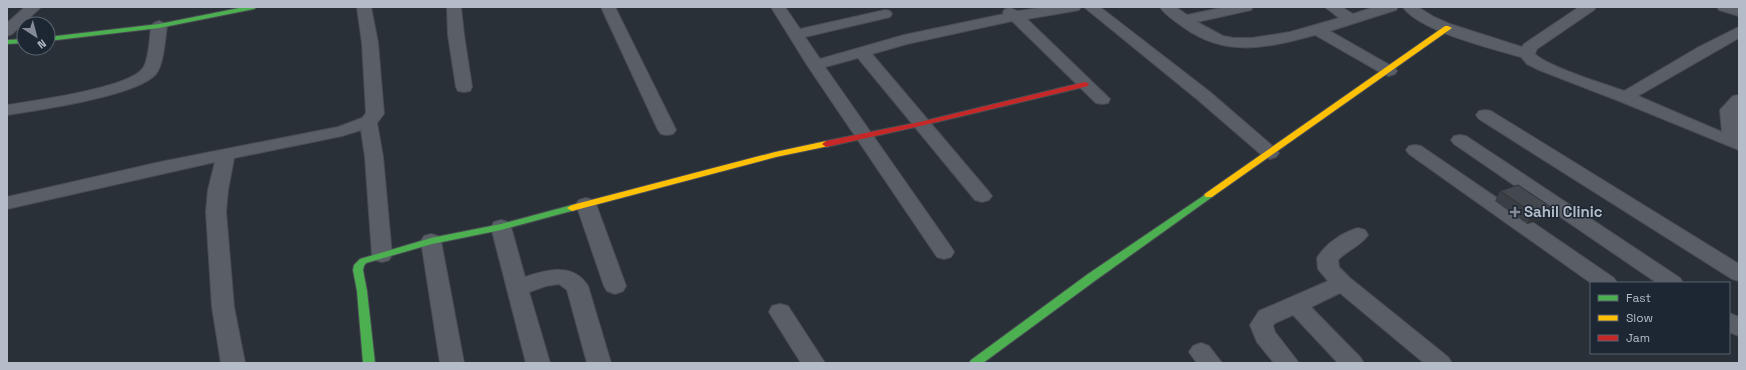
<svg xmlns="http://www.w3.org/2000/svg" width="1746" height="370" viewBox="0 0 1746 370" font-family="'Space Grotesk',sans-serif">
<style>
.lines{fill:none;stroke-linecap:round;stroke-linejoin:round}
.street-casing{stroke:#484c53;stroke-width:2}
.fast-casing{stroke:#484c53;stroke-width:2}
.slow-casing{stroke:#484c53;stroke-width:2}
.jam-casing{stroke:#484c53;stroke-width:2}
.street{fill:#5a5e66;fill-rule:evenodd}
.fast{fill:#4caf50;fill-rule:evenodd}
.slow{fill:#ffc107;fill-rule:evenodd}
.jam{fill:#c62828;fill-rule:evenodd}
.wall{fill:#3a3f45}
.shaded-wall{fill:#303338}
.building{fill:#444950;stroke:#303338}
.poi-dot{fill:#848b96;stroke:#1d2633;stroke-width:1.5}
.labels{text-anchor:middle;stroke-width:3;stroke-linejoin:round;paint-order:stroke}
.poi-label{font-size:15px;font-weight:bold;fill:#b4bcc9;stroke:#1d2633;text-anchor:start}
</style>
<rect width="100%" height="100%" fill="#2a3038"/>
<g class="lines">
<defs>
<g id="street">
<polygon points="25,7 41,7 12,34 7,36 7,23"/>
<polygon points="357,7 371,7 378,43 384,114 377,123 383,157 392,255 389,260 382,262 375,260 372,255 365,157 361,130 342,136 234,158 228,190 226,212 234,307 245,363 221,363 212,307 206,212 208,190 215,162 7,209 7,197 160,162 338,127 362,118 366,113 362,43"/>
<polygon points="447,7 461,7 464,35 472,87 470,91 464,92 458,91 456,87 448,35"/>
<polygon points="601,7 615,7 676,130 673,134 667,135 661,134 658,130"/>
<polygon points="771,7 785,7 800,29 885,10 890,11 892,14 890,17 805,37 820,59 904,35 1004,14 1003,12 1005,9 1010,8 1018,11 1045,7 1081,7 1079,10 1074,11 1027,19 1110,99 1108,103 1102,104 1096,103 1012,21 907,44 872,54 989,192 992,196 989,200 982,202 975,200 858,58 825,67 951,247 954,252 951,257 944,259 937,257 807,65"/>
<polygon points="1084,7 1100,7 1210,92 1276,149 1279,153 1276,157 1270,159 1264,157 1198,100"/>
<path d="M1160,7H1176L1187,15L1225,7H1253L1251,10L1197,22L1223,36L1234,38H1252L1290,32L1339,18L1325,7H1342L1353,14L1374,7H1398L1396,10L1330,31L1395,68L1397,71L1395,74L1389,76L1383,74L1315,35C1267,48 1226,58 1183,27C1175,21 1165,15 1160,7Z"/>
<path d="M1403,7H1418L1434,17L1450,24L1522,47L1524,44L1579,7H1596L1594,10L1537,49L1535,54C1546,66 1605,84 1624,91L1697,48L1739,27V38L1638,96L1722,132L1720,110L1733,96L1739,95L1738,111L1739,150L1619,101L1539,70L1527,64L1521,57C1493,49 1419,31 1403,7Z"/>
<polygon points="1717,7 1739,7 1739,16 1719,10"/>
<path d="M159,21L164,23L167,26C165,38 164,64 156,74C137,96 38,110 7,115V105C32,101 130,88 143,68C149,60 150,36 151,26L154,23Z"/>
<polygon points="1485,110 1491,111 1739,264 1739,281 1732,279 1479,119 1476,115 1479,111"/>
<polygon points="1460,135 1466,136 1680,278 1683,283 1657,283 1454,144 1451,140 1454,136"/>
<polygon points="1415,145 1421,146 1614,278 1617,283 1591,283 1409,154 1406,150 1409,146"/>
<polygon points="586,198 593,200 596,204 626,286 623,291 615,294 607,291 604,286 576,204 579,200"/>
<path d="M501,220L508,222L511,227L525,277C547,270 573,262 588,286L611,363H587L567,290L559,284L546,286L529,292L550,363H526L491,227L494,222Z"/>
<path d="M1358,228L1365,230L1368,235C1361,246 1347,250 1338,260L1339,267L1350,278L1448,357L1452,363H1424L1340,293L1311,307L1360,357L1364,363H1338L1293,315L1275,323L1273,326L1275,332L1299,363H1274L1257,342L1250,325L1259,311L1328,281L1318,269L1317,258C1325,244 1343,232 1358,228Z"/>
<polygon points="431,234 438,236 441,241 464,363 440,363 421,241 424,236"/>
<polygon points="780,304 788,306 825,363 801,363 769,312 772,306"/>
<polygon points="1729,313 1739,317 1739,336 1729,332"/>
<polygon points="1201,343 1209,346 1222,363 1197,363 1189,352 1193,346"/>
</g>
<g id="fast">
<polygon points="244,7 257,7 254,9 159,28 48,41 48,37 159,24"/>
<polygon points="24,39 24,43 7,44 7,40"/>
<polygon points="1209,192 1212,193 1214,195 1212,197 1096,280 983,363 969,363 971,360 1088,274"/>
<polygon points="572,205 575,206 577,208 575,210 501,230 432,244 366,263 364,266 363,270 367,291 375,363 363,363 357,291 353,270 354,265 360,259 431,238 501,224"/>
</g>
<g id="slow">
<polygon points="1445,26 1448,26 1452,28 1212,197 1206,197 1204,195 1206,193"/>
<polygon points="826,141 830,144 829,146 776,157 572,211 567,208 572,205 775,152"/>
</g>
<polygon id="jam" points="1085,82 1089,84 1088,86 920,126 826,147 822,144 826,141 920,122"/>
</defs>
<use href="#street" class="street-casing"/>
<use href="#fast" class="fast-casing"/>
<use href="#slow" class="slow-casing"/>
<use href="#jam" class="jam-casing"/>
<use href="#street" class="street"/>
<use href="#fast" class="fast"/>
<use href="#slow" class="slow"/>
<use href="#jam" class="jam"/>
</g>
<polygon class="wall" points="1500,191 1551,207 1545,218 1527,224 1495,201"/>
<polygon class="shaded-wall" points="1551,207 1545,218 1527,224 1533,213"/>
<polygon class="building" points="1518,185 1551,207 1533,213 1500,191"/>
<path class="poi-dot" d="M1513 206h4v4h4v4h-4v4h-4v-4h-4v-4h4z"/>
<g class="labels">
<g class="poi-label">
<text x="1524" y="217">Sahil Clinic</text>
</g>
</g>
<rect width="1746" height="370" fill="none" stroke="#b4bcc9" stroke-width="16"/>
<rect x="1590" y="282" width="140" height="72" fill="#1d2633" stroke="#59626f"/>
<rect x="1598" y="295" width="20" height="6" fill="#4caf50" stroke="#59626f"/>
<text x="1626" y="302" font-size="12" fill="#b4bcc9">Fast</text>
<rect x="1598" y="315" width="20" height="6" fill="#ffc107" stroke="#59626f"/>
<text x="1626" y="322" font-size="12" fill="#b4bcc9">Slow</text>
<rect x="1598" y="335" width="20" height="6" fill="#c62828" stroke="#59626f"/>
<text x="1626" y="342" font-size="12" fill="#b4bcc9">Jam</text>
<g transform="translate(36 36) rotate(144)"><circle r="19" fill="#1d2633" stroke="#59626f"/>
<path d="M0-3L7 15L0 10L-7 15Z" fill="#848b96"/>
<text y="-6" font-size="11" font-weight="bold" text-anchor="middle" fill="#b4bcc9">N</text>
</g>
</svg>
